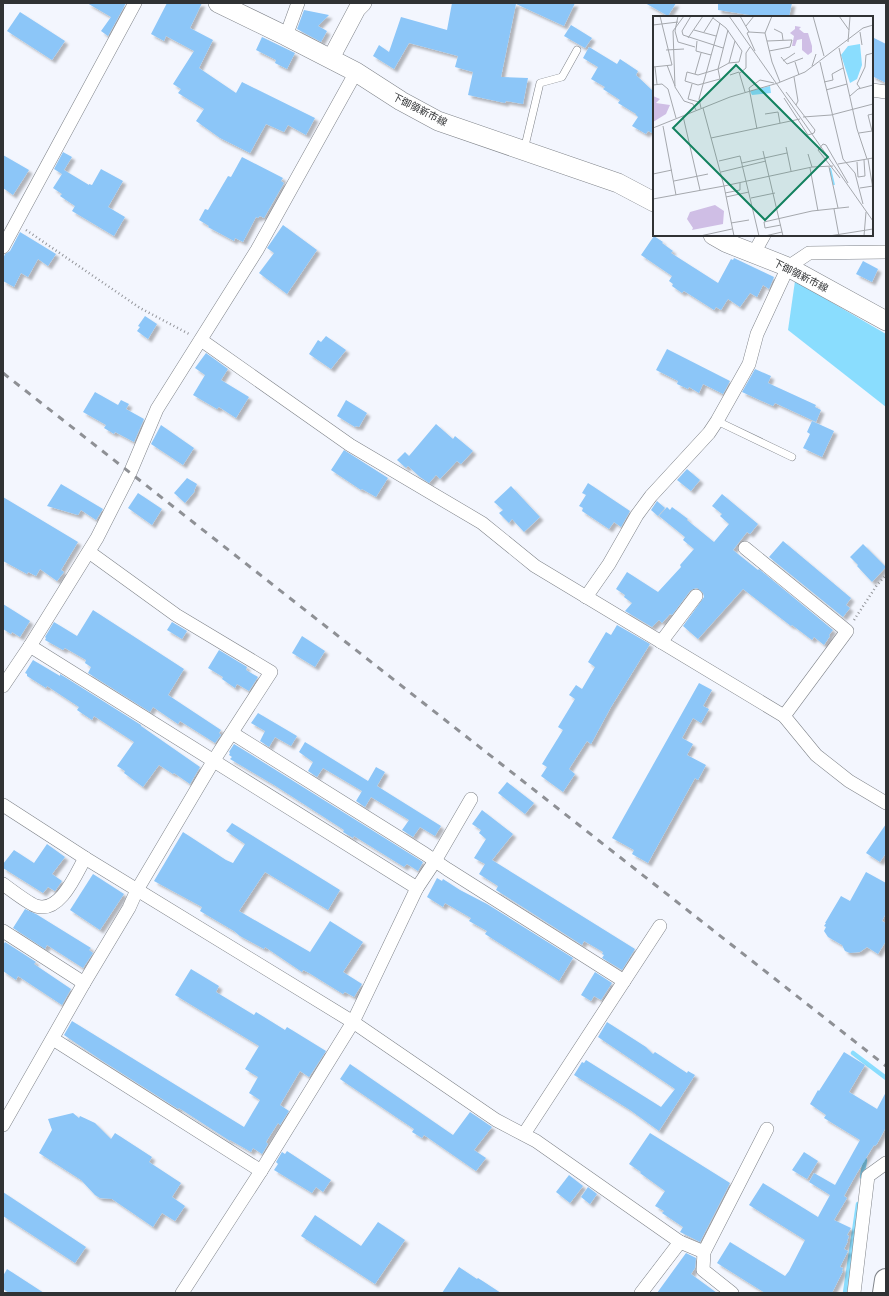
<svg xmlns="http://www.w3.org/2000/svg" width="889" height="1296" viewBox="0 0 889 1296" font-family="'Fira Sans Condensed','Noto Sans JP',sans-serif">
<style>
.water{fill:#8addfe}
.lines{fill:none;stroke-linecap:round;stroke-linejoin:round}
.stream{stroke:#8addfe;stroke-width:4.5}
.building{fill:#8cc6f8;filter:url(#shadow)}
.service-casing{stroke:#7f8389;stroke-width:8}
.minor-casing{stroke:#7f8389;stroke-width:14}
.tertiary-casing{stroke:#7f8389;stroke-width:18}
.secondary-casing{stroke:#7f8389;stroke-width:20}
.trunk-casing{stroke:#7f8389;stroke-width:24}
.path{stroke:#93959a;stroke-width:2.5;stroke-dasharray:1 3;stroke-linecap:butt}
.service{stroke:#fff;stroke-width:7}
.minor{stroke:#fff;stroke-width:13}
.tertiary{stroke:#fff;stroke-width:17}
.secondary{stroke:#fff;stroke-width:19}
.trunk{stroke:#fff;stroke-width:22}
.rail{stroke:#8e9095;stroke-width:3;stroke-dasharray:7 7;stroke-linecap:butt}
.labels{text-anchor:middle;stroke-width:3;stroke-linejoin:round;paint-order:stroke}
.street-label{font-size:10px;fill:#303234;stroke:#fff}
.inset-river{fill:none;stroke:#8addfe;stroke-width:2}
.inset-road{fill:none;stroke:#a5a8ad;stroke-width:1}
.view{fill:#13825f;fill-opacity:0.15;stroke:#13825f;stroke-width:2}
.inset-edge{fill:none;stroke:#303234;stroke-width:2}
</style>
<defs>
<filter id="shadow"><feDropShadow dx="3.5" dy="3.5" stdDeviation="1" flood-color="#0004"/></filter>
</defs>
<rect width="100%" height="100%" fill="#f3f6fe"/>
<polygon class="water" points="795,281 886,334 886,407 788,330"/>
<g class="lines">
<g class="stream">
<polyline points="853,1053 886,1078"/>
<polyline points="862,1177 865,1160"/>
<polyline points="845,1293 858,1204"/>
</g>
</g>
<g class="building">
<polygon points="87,3 126,3 108,36 101,31 111,17"/>
<polygon points="167,3 202,3 190,28 213,40 199,68 236,93 242,82 315,118 306,135 288,125 284,132 266,124 250,153 220,138 196,121 204,109 178,93 181,89 173,84 194,51 166,36 164,41 151,34"/>
<polygon points="452,3 575,3 564,26 516,4 501,77 528,78 523,104 506,101 505,103 468,95 473,72 455,67 458,56 409,43 394,69 373,56 379,45 389,52 401,17 447,30"/>
<polygon points="645,3 676,3 668,16"/>
<polygon points="718,3 792,3 789,17 756,17 756,16 718,10"/>
<polygon points="304,10 329,15 318,26 327,31 321,42 297,29"/>
<polygon points="20,12 65,41 52,60 7,31"/>
<polygon points="571,25 592,38 585,48 564,36"/>
<polygon points="262,37 295,53 287,69 275,63 276,60 256,50"/>
<polygon points="872,37 886,44 886,83 872,76"/>
<polygon points="589,47 617,64 620,59 638,71 636,75 654,92 654,134 648,131 646,134 632,126 638,117 636,115 636,114 618,103 620,100 603,89 605,87 591,79 598,67 583,58"/>
<polygon points="63,152 72,157 64,170 89,185 89,184 92,185 101,169 123,181 108,207 125,217 114,236 72,211 75,206 60,196 62,194 53,188 62,174 54,169"/>
<polygon points="3,155 29,170 13,195 3,188"/>
<polygon points="242,157 283,178 281,181 284,183 264,218 260,216 258,218 256,217 243,242 235,238 234,241 208,227 209,226 199,220 205,209 208,210 228,176 231,177"/>
<polygon points="283,225 317,250 287,294 259,273 274,253 267,248"/>
<polygon points="20,232 56,254 48,266 38,259 28,277 21,273 14,287 3,281 3,259 5,254 10,251"/>
<polygon points="654,236 663,242 662,243 673,251 671,253 718,283 731,259 733,260 734,258 774,277 769,289 763,285 757,297 750,293 740,307 728,299 721,310 716,307 714,310 684,291 682,293 672,286 673,284 669,281 672,276 641,255"/>
<polygon points="863,261 878,269 872,282 856,274"/>
<polygon points="145,316 157,324 148,339 137,331 140,327 138,326"/>
<polygon points="326,336 346,350 331,369 309,354 318,340 321,342"/>
<polygon points="667,349 730,381 723,394 703,384 699,393 689,387 688,389 677,384 678,381 656,370"/>
<polygon points="206,353 228,369 221,380 249,397 236,418 219,407 217,409 193,395 205,375 195,368"/>
<polygon points="755,369 771,376 768,383 816,405 815,407 821,410 816,422 775,403 773,406 742,392"/>
<polygon points="95,392 118,405 121,400 129,404 126,409 144,419 134,442 115,432 114,434 104,428 106,425 83,412"/>
<polygon points="346,400 367,413 359,427 356,426 355,427 337,416"/>
<polygon points="812,421 834,431 822,457 803,448 810,434 807,432"/>
<polygon points="436,424 453,439 455,436 473,451 461,464 457,461 440,479 436,475 429,483 420,477 408,466 406,468 397,460 405,452 409,456"/>
<polygon points="161,425 194,448 183,465 151,444"/>
<polygon points="344,450 388,478 376,497 362,489 361,490 331,470"/>
<polygon points="687,469 700,480 691,491 677,480"/>
<polygon points="187,478 197,484 194,491 195,491 185,503 174,493"/>
<polygon points="588,483 630,511 621,527 614,522 609,529 582,511 583,508 579,506 586,495 582,493"/>
<polygon points="61,484 103,509 96,520 81,510 78,515 47,506"/>
<polygon points="511,486 540,517 524,532 512,519 509,523 499,513 503,510 494,502"/>
<polygon points="138,493 162,509 152,525 128,508"/>
<polygon points="722,494 758,524 750,534 747,532 733,550 758,570 759,569 833,630 829,635 830,636 824,645 814,637 812,640 792,625 791,626 743,589 698,639 683,626 704,597 703,593 697,588 693,589 690,591 672,615 670,614 662,623 659,620 652,627 625,611 632,603 624,597 625,595 616,589 627,572 658,592 681,567 680,565 694,549 683,540 685,537 659,516 667,507 670,510 672,507 688,519 687,520 714,542 729,524 720,516 722,514 712,506"/>
<polygon points="3,497 78,542 61,570 64,572 57,581 40,569 36,576 28,572 27,574 3,561"/>
<polygon points="657,501 665,508 658,516 651,510"/>
<polygon points="783,541 851,598 846,605 850,608 843,617 769,557"/>
<polygon points="863,544 886,567 872,582 857,566 858,565 850,557"/>
<polygon points="3,604 30,621 20,637 12,632 11,634 3,629"/>
<polygon points="93,610 184,669 168,695 221,730 219,733 221,735 215,743 180,721 178,724 153,707 150,712 88,673 91,667 85,663 86,660 65,648 63,650 45,640 46,638 45,637 54,622 77,636"/>
<polygon points="172,622 187,631 182,639 167,630"/>
<polygon points="617,625 650,644 611,707 591,744 587,741 569,769 575,774 563,792 541,776 547,767 542,764 563,730 558,727 575,699 569,695 576,685 582,689 595,667 588,662 606,632 611,635"/>
<polygon points="302,636 325,651 315,667 292,653"/>
<polygon points="219,650 247,667 246,670 258,677 249,691 237,684 235,688 222,679 223,677 208,668"/>
<polygon points="33,660 60,676 60,674 141,725 141,726 200,767 190,784 174,773 173,774 159,765 143,787 124,773 125,771 117,766 134,742 94,716 92,720 77,710 79,707 47,686 46,688 27,676 27,674 25,673"/>
<polygon points="699,683 712,690 703,706 709,709 701,723 693,718 682,738 693,744 687,755 706,765 698,780 695,778 648,863 632,854 634,850 612,838"/>
<polygon points="258,713 297,736 291,746 275,737 269,747 260,741 265,731 251,723"/>
<polygon points="305,742 368,781 376,767 385,772 377,786 441,826 435,836 420,827 413,837 402,830 409,820 371,797 365,807 356,801 362,791 323,768 317,777 308,771 313,762 299,752"/>
<polygon points="234,744 423,862 418,871 407,864 404,867 354,836 353,838 343,832 344,830 274,785 230,759 232,757 229,755 230,753 229,752"/>
<polygon points="507,782 534,803 525,814 498,793"/>
<polygon points="482,810 513,834 492,860 635,949 622,970 602,958 604,955 602,954 603,952 584,941 582,945 496,890 498,886 479,874 485,864 474,858 486,839 479,833 481,830 472,824"/>
<polygon points="232,823 340,890 328,910 265,872 239,911 310,952 330,921 363,942 343,972 362,984 354,997 345,992 343,994 309,973 303,970 302,972 265,947 264,949 240,936 234,931 200,911 202,907 154,881 183,832 226,860 233,863 245,844 226,831"/>
<polygon points="886,824 886,853 880,862 866,853"/>
<polygon points="47,844 65,857 52,874 62,881 55,891 48,887 43,893 3,868 3,864 14,850 34,863"/>
<polygon points="866,872 886,883 886,913 882,921 886,923 886,941 878,954 867,947 860,952 850,953 845,951 842,945 828,937 824,931 826,927 824,926 826,923 825,923 841,896 850,901"/>
<polygon points="93,874 124,894 100,930 70,910"/>
<polygon points="437,878 442,881 443,879 460,890 487,904 573,958 559,981 485,934 487,931 469,921 471,918 445,903 443,907 427,897"/>
<polygon points="25,909 36,914 91,948 89,950 93,953 83,968 47,945 45,949 13,928"/>
<polygon points="5,942 36,962 34,964 71,989 62,1005 18,976 16,980 3,971 3,945"/>
<polygon points="191,969 219,986 216,992 254,1015 256,1012 285,1030 287,1027 326,1051 309,1077 300,1071 280,1105 289,1111 280,1125 278,1123 266,1142 268,1144 262,1154 253,1148 251,1152 230,1140 230,1141 179,1108 178,1109 101,1060 64,1035 72,1021 244,1127 260,1100 249,1093 258,1077 245,1069 259,1046 175,995"/>
<polygon points="595,972 612,983 601,1000 594,996 591,1001 581,995"/>
<polygon points="607,1022 646,1047 653,1054 655,1052 687,1073 688,1071 695,1075 659,1131 630,1110 574,1075 582,1062 584,1063 586,1060 661,1107 675,1089 598,1037"/>
<polygon points="844,1052 865,1065 849,1092 877,1109 886,1092 886,1127 877,1144 875,1146 874,1145 857,1173 844,1196 847,1198 834,1220 851,1228 847,1235 849,1236 847,1241 848,1241 844,1249 848,1251 840,1267 843,1268 842,1271 843,1271 832,1293 765,1293 717,1263 730,1242 785,1276 789,1271 805,1240 749,1205 763,1183 818,1217 819,1215 830,1195 809,1182 814,1173 835,1185 860,1140 824,1118 826,1115 810,1104 818,1090 819,1091"/>
<polygon points="350,1064 453,1135 470,1112 492,1127 474,1150 486,1158 476,1171 424,1135 422,1138 412,1132 414,1129 396,1117 340,1079"/>
<polygon points="73,1113 79,1118 80,1116 95,1123 111,1139 115,1133 152,1157 149,1162 181,1183 172,1197 185,1206 175,1221 162,1213 153,1227 112,1199 100,1198 95,1195 81,1180 39,1153 52,1130 48,1119"/>
<polygon points="650,1133 730,1183 700,1242 680,1232 683,1227 662,1213 664,1211 655,1206 665,1191 640,1173 641,1172 629,1164"/>
<polygon points="287,1151 331,1180 323,1192 316,1187 312,1193 274,1170 278,1164 276,1162 282,1152 285,1154"/>
<polygon points="804,1152 818,1161 807,1179 792,1170"/>
<polygon points="569,1175 583,1186 570,1203 556,1192"/>
<polygon points="588,1187 597,1194 590,1204 581,1197"/>
<polygon points="3,1192 86,1247 75,1263 3,1216"/>
<polygon points="315,1215 361,1246 378,1222 405,1240 375,1284 301,1236"/>
<polygon points="686,1253 696,1258 695,1268 691,1274 717,1293 657,1293"/>
<polygon points="459,1267 477,1279 478,1278 501,1293 442,1293"/>
<polygon points="7,1269 44,1293 9,1293 3,1289 3,1276"/>
</g>
<g class="lines">
<defs>
<g id="service">
<polyline points="524,150 540,83 562,77 577,50"/>
<polyline points="717,421 792,457"/>
</g>
<g id="minor">
<polyline points="286,36 298,3"/>
<polyline points="872,90 886,92"/>
<polyline points="3,247 135,3"/>
<polyline points="754,253 764,235"/>
<polyline points="201,340 350,445 482,523 535,566 784,716 816,755 849,781 886,803"/>
<polyline points="745,548 847,631 784,716"/>
<polyline points="586,597 609,564 637,515 651,496 709,433 717,421 749,364 757,334 788,267 809,253 886,252"/>
<polyline points="661,642 696,596"/>
<polyline points="30,646 417,888"/>
<polyline points="3,686 30,646 97,538 130,473 157,409 257,250 356,72"/>
<polyline points="232,733 425,854 447,869 624,981"/>
<polyline points="3,805 85,858 353,1022 496,1120 536,1141 680,1242 704,1252"/>
<path d="M3,884C11,890 28,903 36,906C60,914 76,874 85,858"/>
<polyline points="3,931 84,983"/>
<polyline points="53,1039 261,1171"/>
<polyline points="3,1125 84,983 129,908 137,890 214,760 271,672 176,615 89,552"/>
<polyline points="524,1134 660,926"/>
<polyline points="182,1293 261,1171 353,1022 417,888 435,861 471,799"/>
<polyline points="641,1293 680,1242"/>
<polyline points="732,1293 703,1270 704,1252 767,1129"/>
<polyline points="854,1293 868,1176 886,1163"/>
</g>
<polyline id="tertiary" points="331,58 357,9 363,3"/>
<g id="secondary">
<polyline points="218,3 286,36 356,72 401,101 438,121 618,183 654,202"/>
<polyline points="713,235 727,243 788,267 886,321"/>
</g>
<polyline id="trunk" points="884,1293 886,1280"/>
</defs>
<use href="#service" class="service-casing"/>
<use href="#minor" class="minor-casing"/>
<use href="#tertiary" class="tertiary-casing"/>
<use href="#secondary" class="secondary-casing"/>
<use href="#trunk" class="trunk-casing"/>
<g class="path">
<polyline points="26,230 140,308 189,334"/>
<polyline points="854,620 877,585 886,575"/>
</g>
<use href="#service" class="service"/>
<use href="#minor" class="minor"/>
<use href="#tertiary" class="tertiary"/>
<use href="#secondary" class="secondary"/>
<use href="#trunk" class="trunk"/>
<polyline class="rail" points="3,373 886,1066"/>
</g>
<g class="labels">
<g class="street-label">
<text transform="translate(420 109) rotate(27)" y="4">下御領新市線</text>
<text transform="translate(801 275) rotate(27)" y="4">下御領新市線</text>
</g>
</g>
<g transform="translate(653 16)">
<rect width="220" height="220" fill="#f3f6fe"/>
<path d="M142,10L148,11L146,13L151,17H155L159,30V36L155,39L149,34V23L144,24L142,30H139L141,20L137,17L142,13ZM0,80L7,83L3,87L17,89L13,98L0,106ZM62,189L71,195L70,208L39,214L40,212L34,203L37,196Z" fill="#cfbee5"/>
<path d="M207,28L209,49L204,63L197,67L188,39L195,30ZM117,70L118,77L99,79L97,75Z" fill="#8addfe"/>
<path class="inset-river" d="M177,152L181,169"/>
<path class="inset-road" d="M7,0L19,49M25,0L22,15L25,26L42,31M31,0L20,15L22,71L31,85L40,88L43,94M38,0L29,15L30,19L70,32M76,0L220,205M87,0L96,16L94,17L102,35M119,0L112,17L119,46L127,66M160,0L171,40M186,0L196,14M196,0H216M60,2L73,12L89,35L86,46L76,47L65,53L45,59L34,56L32,65L45,69L67,63L65,53L75,14M0,9L25,6M93,10L101,0M121,13L129,17L130,24M41,14L63,20M51,16L61,0M96,16L112,17M207,16L209,29M35,22L50,0M44,25L43,35L58,39M114,25L139,24L137,31L116,35M195,26L197,1M186,32L204,113L214,143M13,34L31,33M128,41L134,48L150,42M130,45L142,37M142,46L146,59M167,46L190,143L202,157L210,188M76,47L82,25M14,49L22,70M159,50L163,38M0,51L19,49M2,51L4,68M87,57L93,52V37L97,31M42,58L48,37M77,59L86,56L92,76M141,61L145,85L143,89M171,66L180,64L179,58L190,52M39,68L35,83L46,86M0,69L9,68L15,73L23,102M207,72L204,68L212,51L213,39L220,37M173,74L194,68M197,80L205,73L220,69M131,82L155,119L161,117L162,114L133,76M48,92L46,83L67,7M50,92L71,170L159,151L180,150M112,98L125,96L127,107M30,100L47,174M150,101L178,99L220,88M10,110L23,179M0,112L77,81L125,67L152,56L210,12L220,9M104,113L96,72L107,64L121,67M219,115L215,99L220,98M206,117L219,115M58,122L147,103M133,131L138,155M110,135L130,220M155,138L159,151M215,143L220,173M66,145L87,140L106,220M204,146L205,161L212,160L211,144M89,147L134,137M185,148L220,142M176,151L185,192M157,152L165,195M68,156L113,145M0,158L19,154M187,162L165,134L170,128L173,129L195,167M21,165L55,158M207,172L220,170M72,177L87,174V167M73,181L96,176M98,182L122,177M0,183L71,170L81,220M181,193L186,220M78,207L96,204M128,209L112,212L111,206L159,195L196,191M47,220L79,213M112,220L129,216M176,220L220,213M211,220L213,196"/>
<path class="view" d="M83,49L175,141L112,204L20,112Z"/>
<rect width="220" height="220" class="inset-edge"/>
</g>
<rect width="889" height="1296" fill="none" stroke="#303234" stroke-width="8"/>
</svg>
